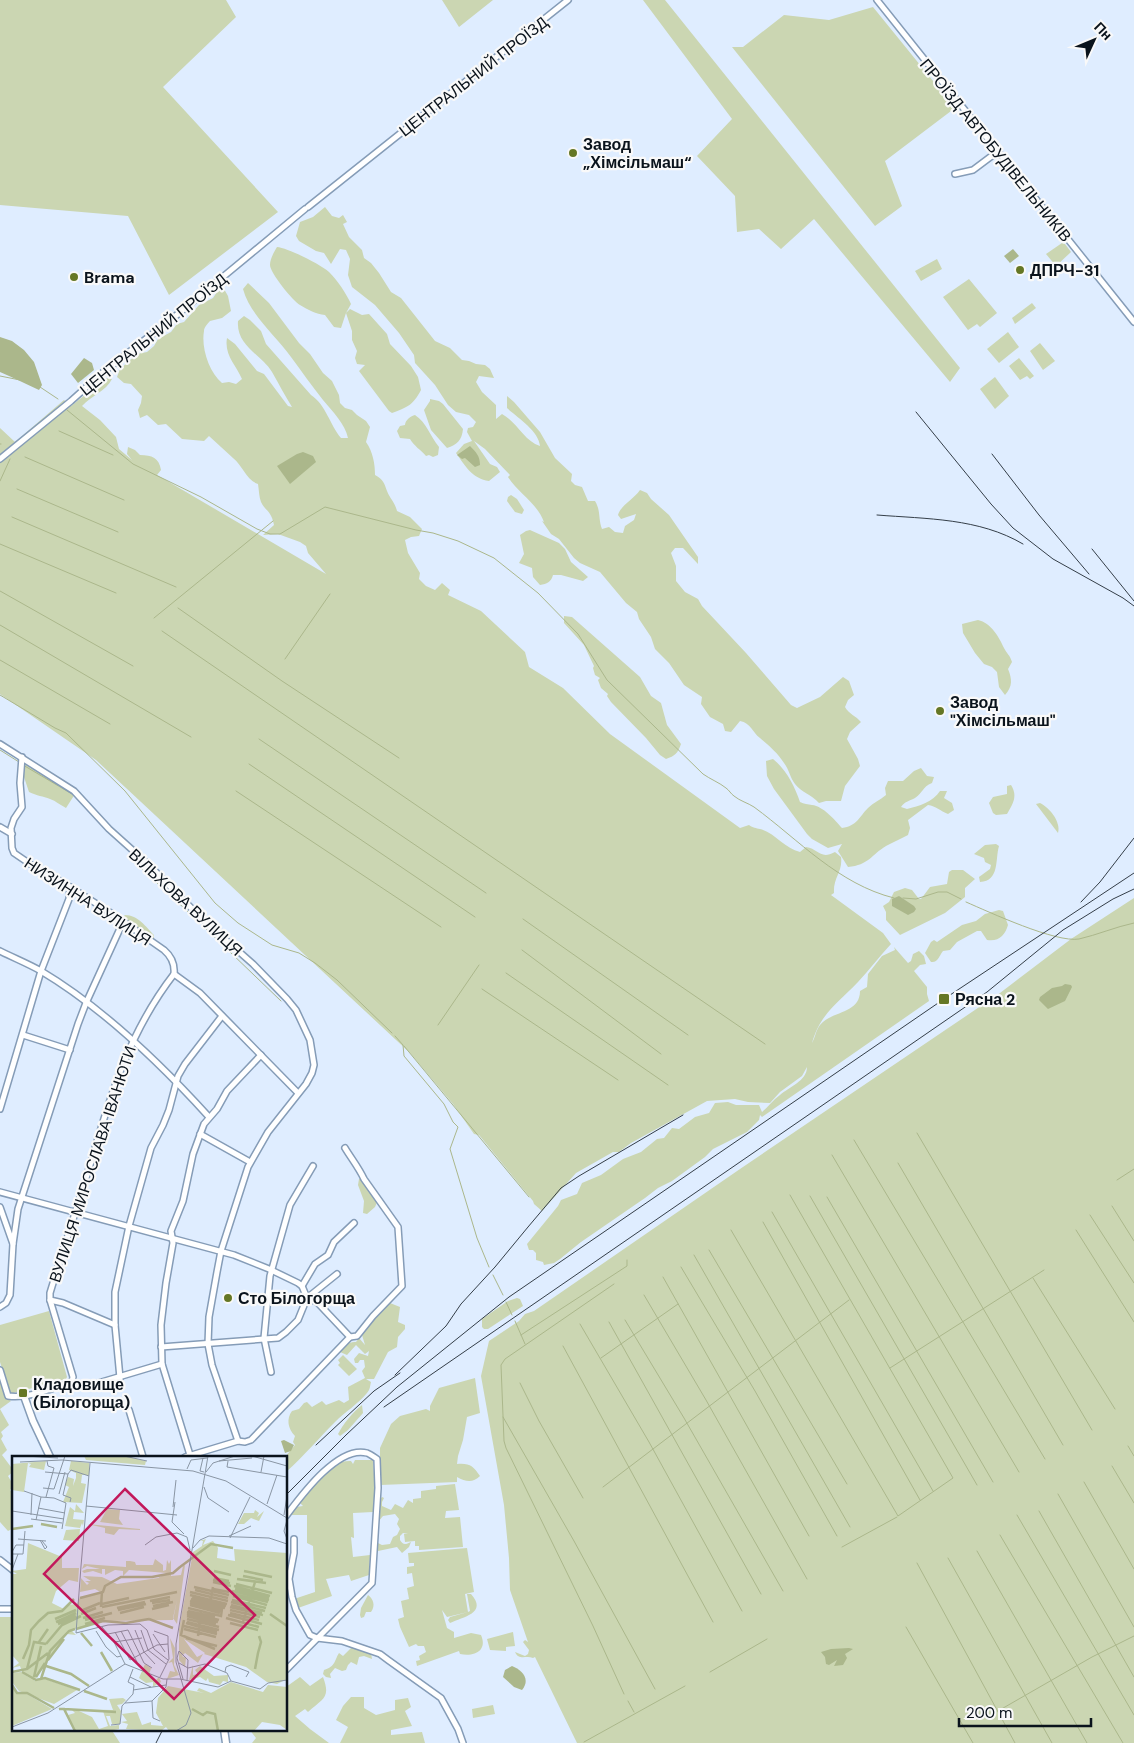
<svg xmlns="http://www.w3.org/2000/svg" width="1134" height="1743" viewBox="0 0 1134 1743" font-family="'DM Sans',sans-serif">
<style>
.green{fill:#cbd6b2}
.water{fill:#abb78b}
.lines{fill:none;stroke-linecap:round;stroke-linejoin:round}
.stream{stroke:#abb78b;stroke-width:1}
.minor-casing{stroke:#859cb7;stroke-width:8}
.tertiary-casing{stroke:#859cb7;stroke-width:9}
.minor{stroke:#fff;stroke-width:5}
.tertiary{stroke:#fff;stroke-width:6}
.rail{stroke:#343e48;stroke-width:1}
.poi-dot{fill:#657725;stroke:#f9f9f9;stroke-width:2}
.labels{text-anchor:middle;stroke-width:4.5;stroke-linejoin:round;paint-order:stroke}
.street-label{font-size:16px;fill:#0a131c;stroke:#f9f9f9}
.poi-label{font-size:16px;font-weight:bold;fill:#0a131c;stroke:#f9f9f9;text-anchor:start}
.inset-river{fill:none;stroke:#abb78b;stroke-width:2.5}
.inset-road{fill:none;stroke:#8a96a4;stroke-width:1}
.view{fill:#c2185b;fill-opacity:0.15;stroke:#c2185b;stroke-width:2.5}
.inset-edge{fill:none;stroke:#0a131c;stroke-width:2.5}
</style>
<rect width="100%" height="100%" fill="#dfedff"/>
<g class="green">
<polygon points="0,0 226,0 236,17 163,87 278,212 169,295 128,216 0,205"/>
<polygon points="426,0 493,0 459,27 442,0"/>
<polygon points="643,0 665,0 960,368 950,382 814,219 781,249 759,229 737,232 735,196 697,156 732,119"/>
<polygon points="873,7 955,108 885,161 902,206 875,226 732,47 743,47 784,15 829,20"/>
<path d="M325,207L332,216L339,218L343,215L347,222L343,224L349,237L362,250L364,258L371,263L379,273L391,292L401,298L435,341L450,348L462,360L469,361L476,364L485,365L490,369L494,378L479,376L476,382L482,392L496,405V419L502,414C517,422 524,441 540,446C539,431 518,418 507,408V396L514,402L540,432L555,458L572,474L571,481L575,485L582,487L588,501H595C601,511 598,518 602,529L609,527L615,532L623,533L625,526L634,520L636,514L621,519L618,515C621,505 633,500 640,490L647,493L651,499L669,515L698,557V564L683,548H675L671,553L676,566V581L685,592L698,599L702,606L746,653L791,705L797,708L820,697L843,677L849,681L854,695L848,700L845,707C849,714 856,716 861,722L850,732L847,739L858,759L860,766L845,786L841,801H826L819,803C812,795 801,792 795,784C790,778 789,769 784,763C778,753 768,745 760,738C752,732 751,723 740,721L731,732L725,731L723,724L710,717L701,704L702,697L684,685L669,663L655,649L651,637L639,619L637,612L626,603L600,572L580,563L574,558L559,539L551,534L542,521L544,522C537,503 519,494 508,477L510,475L485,449L474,441L490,464L497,467L500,472L489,481C473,479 465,466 456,453L464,444L472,441L467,432L468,428L473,427L476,422L469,415L456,412L448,405L435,385L415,363L414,355L399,333L375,305L352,287L348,275L350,259L346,250L340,249L331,264L324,253L316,251L299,241L296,236L300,222L313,217Z"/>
<polygon points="1062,243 1065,244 1071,252 1056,266 1046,254"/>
<path d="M277,247C288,248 320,264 329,272C338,281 346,293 351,304L346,313L350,309L362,315L369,314L387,334L390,344L411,366L418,377L421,390C413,405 408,407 392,413L389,411L359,371L365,365L357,364L355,358L357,351L352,340V331L346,313L341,328L334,327L325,315C316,314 308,310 300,305C293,301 270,273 270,265C270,259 274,252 277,247Z"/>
<polygon points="937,259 942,269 921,281 915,271"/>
<polygon points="969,279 997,313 980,327 977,324 968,330 943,297"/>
<path d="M248,283L269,303L299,343L310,354L323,373L332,381L339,395L340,403L345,408L352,410L357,415L366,421L370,427L366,442C373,452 375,464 375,475C384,480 384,483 387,491C390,499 395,502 397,511L410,517L422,529L419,536L411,537L405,540L408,553L420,573L419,579L426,586L435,590L442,583L450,590L448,595L481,611L525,652L529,667L563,688L610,734L740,828L749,825C753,828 756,828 760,829C775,833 785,849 800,852L806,847C819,849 820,860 835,852L841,857C843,872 833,877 834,893L831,895L883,933L891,944C880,956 869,970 858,982C838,1003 820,1014 812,1043C815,1038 816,1030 820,1025C831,1011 860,1014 860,991L867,987L868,974L882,956L895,950L894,947L908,963L911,961L913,954L919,951L924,956L926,964L920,965L914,971L927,987V994L929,1001L762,1117L760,1115L759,1120L747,1132L713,1149L705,1157L672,1181L658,1188L645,1198L581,1242L560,1259L554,1263L544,1265L543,1262L536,1260V1253L533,1250H529L527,1244L558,1206L561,1200L577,1194L582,1183L601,1175L623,1159L641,1152L657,1139L664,1138L672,1128L679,1129L695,1117L709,1113L715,1103L728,1102L736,1105H759L762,1112C768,1107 773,1100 780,1095C789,1087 807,1081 807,1067L802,1076L780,1092L770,1103L748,1102L735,1099L707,1101L631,1143L619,1152H613L576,1173L542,1211L534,1204L533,1201L479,1135L474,1134L453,1104L410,1053L96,760L0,694V428L15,442L64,400L71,406L100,383L105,378L112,379C106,391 91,396 82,406L100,420L116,437L119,449L132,460L127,454L128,447L135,450L140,455C152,455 159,458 161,470L157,475L326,574L308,553L306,546L300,542L278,534L263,535L274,525C271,510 266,512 261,502C259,497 259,490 258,484C246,480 243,466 233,458C225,451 217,443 209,436L204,441L182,439L166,424L158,425L147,415L140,418L138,410L141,403L142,396L131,384L124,383L117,377L120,369L137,354L147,352L154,346L158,339L171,332L177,324L184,322L199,305L213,298L217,292L224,289L228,296L231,311L222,318L210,321C207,324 204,328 204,331C201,348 209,372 222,383L229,382L236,384L242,379C236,365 224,355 227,338L235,344L257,371L264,374L288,406L292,407C285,396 279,384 272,372C261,354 236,346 238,321L244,316L250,320L261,331L266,344L311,395C326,405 330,425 341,438H348C345,424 333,412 323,400C312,386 302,372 291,357C276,336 250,315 243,289Z"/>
<polygon points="1032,303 1036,308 1015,324 1012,318"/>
<polygon points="1008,332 1019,347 999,363 987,349"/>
<polygon points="1040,343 1055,361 1043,370 1030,351"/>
<polygon points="1019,358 1034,376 1030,379 1027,376 1020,380 1009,366"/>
<polygon points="995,377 1009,396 995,409 980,389"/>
<path d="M430,399L439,401L443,404L463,429C462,440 457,445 447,448L431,430L424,410L430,401Z"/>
<path d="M415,415C427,423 430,436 439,447L438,455L433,457L429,455L426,456C421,450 414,446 410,439L400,438L397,431L400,426L405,425C405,420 411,416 415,415Z"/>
<polygon points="511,495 517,499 524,510 522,514 515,512 507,501 508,497"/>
<path d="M530,530L559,543L565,549L571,562L588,577L583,581L561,575H553C551,582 547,584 540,585L533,577L532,568L519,563L524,554L520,535L526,531Z"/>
<path d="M564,616L572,617L640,677L651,696L661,703L667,725L681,744C678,753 675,756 666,759L660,755L646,738L611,702L607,696L608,694L601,688L598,680L600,678L595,675L593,668L594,666L584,645L564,623Z"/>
<path d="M978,620C991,623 999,637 1004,648C1007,654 1010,655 1012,662L1008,669C1012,679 1013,686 1005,695L999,687L997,672L992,667L984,664L975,653L963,633L962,624Z"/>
<path d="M773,759C786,769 795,787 800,802C804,804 808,804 812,805C823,806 835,820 842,828C857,826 859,817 868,808C873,803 880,800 886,795L885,788L888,781H903L914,771L921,768L927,776L934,777L932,783C922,787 923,793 915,798C910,801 905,801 901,807L907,809C919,806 933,802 940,791H947L944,798L952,803L954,810L948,814C940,811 936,806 928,805L908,820L910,828L908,835C901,839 893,842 886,846C871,855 869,865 848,867L838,851L842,844L828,848L812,839L807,834L774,789L767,776L766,761Z"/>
<path d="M25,764L56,783L58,786L75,794L66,808C60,805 56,801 50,799C43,796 37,796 29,792L22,771L23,765Z"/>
<path d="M1011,785C1018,796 1013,804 1007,814L996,815L993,813L989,803L993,797L1007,794V786Z"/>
<path d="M1040,803C1050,808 1061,822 1058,833L1036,804Z"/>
<path d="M996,844L999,846C995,859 1000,881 980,882L979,877L990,869L991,865L985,862L984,858L974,854L985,845Z"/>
<polygon points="952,870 963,870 975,879 965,888 965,897 945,913 900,935 886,920 886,912 883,906 889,902 894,892 905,888 912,890 919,899 921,899 930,887 947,884 949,872"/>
<path d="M1134,898V1743H577L535,1657L533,1658C526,1655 519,1661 515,1652L525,1656L528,1654L529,1650L523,1642L525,1640L528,1642L510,1590L509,1558L504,1505L481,1376L489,1341L519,1321L525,1314L534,1311L740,1169L1000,993L1071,939Z"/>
<path d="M999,910L1003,911L1008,925C1005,935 999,942 987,940L981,931H977L957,942L950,950L943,951C939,956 938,963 931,962L925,953L931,942L934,940L937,942L962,925L976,921L985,914Z"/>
<path d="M125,915C138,915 146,927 154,935V939L126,920L123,917Z"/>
<polygon points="363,1178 378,1200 375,1207 367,1214 363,1213 364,1201 358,1185 359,1179"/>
<polygon points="517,1298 520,1299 523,1306 488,1329 484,1329 482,1327 482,1319 508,1301"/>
<path d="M390,1303L400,1307L398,1322L405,1325V1329L398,1337L397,1347L388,1352L374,1379H366L371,1382C370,1386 370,1390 367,1393C358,1404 345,1412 335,1422C319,1438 304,1456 286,1472L285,1457L295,1445L293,1442L295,1436C288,1429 286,1419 292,1411L299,1409L304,1403L307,1402L312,1407L322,1401L326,1405L339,1400L344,1403L349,1400L348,1387L365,1378L362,1371L365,1367L364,1360H360L358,1363H355L354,1359L359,1353L368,1356L369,1351L365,1354L356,1345L347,1355L340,1352C343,1347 349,1341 356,1342L359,1338L365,1345L362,1335L363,1331Z"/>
<polygon points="49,1311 67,1377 66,1379 10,1394 0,1362 0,1325"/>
<polygon points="343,1355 357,1369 349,1376 338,1365 340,1363 338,1360"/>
<path d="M475,1378L480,1413L467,1417L463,1440L458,1456L457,1464C470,1463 473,1466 480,1476C473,1483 466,1482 457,1477V1482L380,1485V1448L391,1424L400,1416L426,1409L430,1411V1406L439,1388Z"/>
<polygon points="0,1379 5,1397 11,1401 0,1409 9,1425 1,1432 3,1436 1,1439 7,1450 2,1455 14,1471 8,1476 14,1486 10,1490 14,1494 14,1528 8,1531 0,1522"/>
<path d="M362,1405L363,1413L348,1430L340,1436L338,1434C343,1424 353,1412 362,1405Z"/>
<path d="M355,1460H373L375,1489L373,1512L353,1513L354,1538L351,1537L353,1557L370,1555L369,1575L351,1581L349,1575L326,1579L332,1596L298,1608L294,1599L315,1592L313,1546L307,1543V1515H291L296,1507L303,1506L299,1502C312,1486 328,1460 351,1461L353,1464Z"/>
<path d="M455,1484L459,1510L446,1511L445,1518L460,1517L463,1547L419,1550V1546H415V1541L405,1542L404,1534H408L403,1533L400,1536V1540C403,1545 405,1545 411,1542L409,1547L402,1553L397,1547L378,1551L376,1547V1542L382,1545L390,1544L393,1537L397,1535L400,1529L397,1524L399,1519L395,1514L383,1516L378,1522L377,1503L382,1497L384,1498L382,1502V1506L391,1510L395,1504L403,1508L408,1500L413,1503V1499L421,1498V1491L436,1489V1486Z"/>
<path d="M467,1548L474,1592L465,1594L468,1612L470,1611L467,1594H471C488,1613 463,1617 450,1623L448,1620L450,1617L468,1612L447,1617L442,1610L447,1628L454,1632V1638L471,1633L481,1635C488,1651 474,1657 460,1654L459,1651L417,1666L416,1661L420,1660L419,1656L426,1652L424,1646H418L416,1644L409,1647L400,1627L398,1619L404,1617L401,1601L409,1599L407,1588L414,1586L412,1573L407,1574V1567L414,1566V1563H409L408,1553Z"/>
<path d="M368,1595C373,1599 376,1605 371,1612H366L364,1617L361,1618L360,1615L361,1608Z"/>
<polygon points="0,1617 14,1617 14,1729 111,1729 120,1743 0,1743"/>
<polygon points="513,1632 515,1646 506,1647 506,1651 490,1650 487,1639"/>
<path d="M352,1647L361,1648L371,1653L372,1659L364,1656L359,1657L357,1665L351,1662L348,1665L346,1670L342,1671L335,1668L330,1674L331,1678L326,1677L323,1674L324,1670C336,1666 334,1661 339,1653L343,1656Z"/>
<path d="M300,1677L310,1686L323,1677C331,1698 323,1698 308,1712L305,1709L295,1716L310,1729L329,1743H252L256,1738L249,1729H286V1687Z"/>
<polygon points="351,1697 364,1697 364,1708 376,1715 395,1710 395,1700 408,1698 411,1707 405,1711 412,1726 391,1730 391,1735 422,1732 425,1743 340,1743 348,1727 336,1720 343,1706"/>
<polygon points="493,1705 495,1714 473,1718 472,1709"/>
</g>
<g class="water">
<polygon points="1013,249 1019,256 1010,263 1004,256"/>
<path d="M0,337L12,341L24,350L34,362L42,385L39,390C26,384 14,378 0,372Z"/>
<polygon points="84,358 92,363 94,370 78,383 71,374"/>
<path d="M470,446C476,452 480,456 480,465L475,467L465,458L462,459L457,455Z"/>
<polygon points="303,452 313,456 316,462 290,484 277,466 297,454"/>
<polygon points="899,896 914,906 916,909 914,912 908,915 892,906 892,899"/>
<polygon points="1065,984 1071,985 1072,987 1065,1001 1048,1009 1039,1000 1040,997 1052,988 1062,986"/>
<polygon points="284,1440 294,1445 291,1451 285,1453 281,1441"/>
<polygon points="849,1648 853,1649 845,1654 847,1658 843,1665 834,1666 837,1660 829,1665 826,1664 825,1657 821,1652 831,1649"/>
<path d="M512,1666C522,1670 531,1679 522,1690L514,1687L503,1677L505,1670Z"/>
</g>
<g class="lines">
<g class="stream">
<polyline points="0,376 20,380"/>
<polyline points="40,387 58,399"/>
<path d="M67,410L133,464L201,497L257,529L270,534H280L325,507L416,530L433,533L458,541L494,558L538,593L578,634L607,680L703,774C710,779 720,783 726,788C729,790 731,794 734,796C740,801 748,803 754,807C799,840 838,884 894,898"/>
<polyline points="59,431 113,455"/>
<polyline points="0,444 1,444"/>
<polyline points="25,457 124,500"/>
<polyline points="0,481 10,459"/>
<polyline points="17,489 118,532"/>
<polyline points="12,517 176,587"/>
<polyline points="0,544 116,593"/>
<polyline points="0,591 133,666"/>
<polyline points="178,608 282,681 399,758"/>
<polyline points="154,618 273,521"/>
<polyline points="0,625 191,737"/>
<polyline points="162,631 765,1044"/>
<polyline points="285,659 330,594"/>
<polyline points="0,660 110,724"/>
<polyline points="0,695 55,728 66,733 125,791 215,903 238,923 272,945 299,953 315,963 337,980 392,1033"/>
<polyline points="259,739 486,893"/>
<polyline points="0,750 19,762"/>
<polyline points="249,764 475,917"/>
<polyline points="23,765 72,794"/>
<polyline points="236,791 441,927"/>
<polyline points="141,868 199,922"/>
<polyline points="903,898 916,899 938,892 947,892 961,899"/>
<path d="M966,902C989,912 1056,943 1079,939C1097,935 1115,927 1134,923"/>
<polyline points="523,919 688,1035"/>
<polyline points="204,927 281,1001"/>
<polyline points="522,950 661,1054"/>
<polyline points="506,973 668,1085"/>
<polyline points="482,989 618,1080"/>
<polyline points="438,1025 479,965"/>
<polyline points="395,1036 403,1045 404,1056 444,1104 453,1122 458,1127 450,1149 477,1238 489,1267"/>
<polyline points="404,1046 529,1197"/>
<polyline points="917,1133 1092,1430"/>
<polyline points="854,1140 1045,1459"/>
<polyline points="832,1155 1019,1472"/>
<polyline points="898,1163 1063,1445"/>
<polyline points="1117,1180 1134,1169"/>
<polyline points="810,1196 977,1485"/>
<polyline points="827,1197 993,1482"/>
<polyline points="1112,1206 1134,1241"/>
<polyline points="772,1212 933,1491"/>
<polyline points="1090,1215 1134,1283"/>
<polyline points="763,1222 920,1500"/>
<polyline points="731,1230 898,1516 953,1478 790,1195"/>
<polyline points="1076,1230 1134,1322"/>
<polyline points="709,1250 847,1484"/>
<polyline points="694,1255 850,1527"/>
<polyline points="681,1267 755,1391 837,1536"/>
<polyline points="493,1275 503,1295"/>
<polyline points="663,1277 809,1536"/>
<polyline points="1033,1278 1115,1409"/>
<polyline points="614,1284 505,1359 501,1365 504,1441 506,1448 593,1626 624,1694"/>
<polyline points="644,1295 706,1400 807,1579"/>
<polyline points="506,1302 512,1315"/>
<polyline points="625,1320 684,1418 783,1591"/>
<polyline points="515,1321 525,1344"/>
<polyline points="609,1322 761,1594"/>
<polyline points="580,1324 649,1442 742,1611"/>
<polyline points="521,1335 627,1266 627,1260"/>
<polyline points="563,1346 713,1622"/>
<polyline points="601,1358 678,1304"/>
<polyline points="890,1368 1044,1270"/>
<polyline points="520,1383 539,1421 583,1498"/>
<polyline points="503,1417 574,1541 655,1689"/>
<polyline points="1128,1446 1134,1456"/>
<polyline points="1112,1466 1134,1503"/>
<polyline points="1084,1482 1134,1569"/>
<polyline points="603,1487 849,1300"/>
<polyline points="1058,1494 1134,1627"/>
<polyline points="1039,1511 1134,1677"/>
<polyline points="1017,1515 1134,1715"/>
<polyline points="1000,1535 1123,1743"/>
<polyline points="842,1547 897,1517"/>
<polyline points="977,1551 1087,1743"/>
<polyline points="948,1558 1052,1743"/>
<polyline points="917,1563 1015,1743"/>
<polyline points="906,1627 973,1743"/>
<polyline points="710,1672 767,1639"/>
<polyline points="628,1701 634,1712"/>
<polyline points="998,1711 1092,1657 1134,1636"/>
<polyline points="584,1742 685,1686"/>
</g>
<defs>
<g id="minor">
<polyline points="877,0 1134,322"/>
<polyline points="955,174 973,170 997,152"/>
<polyline points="308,207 568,0"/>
<polyline points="0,459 71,401 101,374 178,314 305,209"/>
<polyline points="0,744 74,791 109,829 148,864 202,919 253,964 287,999 296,1010 310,1040 314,1065 312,1073 306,1084 268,1132 248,1167 221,1251 217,1272 209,1317 208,1344 212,1365 238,1441"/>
<path d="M22,757L20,783L22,807L14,819L11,828L12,848L14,853L36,868L64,883L111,913L164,950C171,956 175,964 174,974C129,1032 110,1096 90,1165C77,1208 63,1250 50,1293V1300L73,1377L72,1382"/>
<polyline points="0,827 12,834"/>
<path d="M0,951C14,958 29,964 41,971C103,1008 161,1064 209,1117"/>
<polyline points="174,974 200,993 298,1093"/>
<polyline points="23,1035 70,1050"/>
<polyline points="0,1109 41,971 69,899 70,887"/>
<polyline points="200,1134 250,1162"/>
<path d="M345,1148C351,1158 359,1168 364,1179L398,1227L402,1286L373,1316L357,1336L350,1337"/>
<polyline points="0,1192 234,1255 269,1269 298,1283 302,1286 307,1298"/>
<polyline points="0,1207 13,1244 10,1295 6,1303 0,1307"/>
<polyline points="13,1244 18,1209 78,1024 86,1003 123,922"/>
<polyline points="302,1286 315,1264 328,1255 334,1242 354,1223"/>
<polyline points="50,1300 63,1303 115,1325"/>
<polyline points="161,1347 278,1338 286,1332 298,1320 307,1298 337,1274"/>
<path d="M0,1370L8,1396C29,1399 52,1388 72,1382L77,1386L95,1384L162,1364"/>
<polyline points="271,1372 264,1338 270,1276 290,1205 313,1166"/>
<polyline points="120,1378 115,1325 115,1292 129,1226 151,1148 163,1125 169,1110 178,1076 185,1064 222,1016"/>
<polyline points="129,1410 143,1457"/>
<polyline points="190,1455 162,1364 161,1325 166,1283 173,1243 171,1231 183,1201 193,1154 204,1124 217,1109 227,1091 261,1055"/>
<polyline points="185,1457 238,1441 245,1442 251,1440 350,1337 317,1302 307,1298"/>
<path d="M286,1516C301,1496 338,1445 367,1453C370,1454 374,1457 377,1459L378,1488L372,1583L286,1670"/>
<polyline points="294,1539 294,1553 289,1579 292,1597 296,1610 310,1635 317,1638 342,1641 380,1654 388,1660 441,1698 458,1729 463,1743"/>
<polyline points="0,1560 14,1571"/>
<polyline points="0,1609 14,1609"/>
</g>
<g id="tertiary">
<polyline points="24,1396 33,1421 50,1457"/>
<polyline points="224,1729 226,1743"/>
</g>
</defs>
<use href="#minor" class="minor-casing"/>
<use href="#tertiary" class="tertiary-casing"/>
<use href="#minor" class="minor"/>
<use href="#tertiary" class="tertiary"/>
<g class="rail">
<polyline points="916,412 991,504 1013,528 1053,559 1123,598 1134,606"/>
<polyline points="992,454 1039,515 1089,574"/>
<path d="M877,515C927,519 979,518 1023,544"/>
<polyline points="1092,549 1134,601"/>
<polyline points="1081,902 1100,882 1134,838"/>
<polyline points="395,1375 446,1326 461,1304 495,1267 528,1227 561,1188 579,1176 683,1115"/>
<polyline points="384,1407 987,992 1063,930 1113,899 1134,889"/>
<polyline points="316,1445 374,1391 400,1373"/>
<polyline points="286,1495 346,1435 397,1387 509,1297 944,999 1134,873"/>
<polyline points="156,1743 163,1729"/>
</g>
</g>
<g class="poi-dot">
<circle cx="573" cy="153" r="5"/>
<circle cx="1020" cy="270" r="5"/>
<circle cx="74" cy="277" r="5"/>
<circle cx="940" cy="711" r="5"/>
<rect x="938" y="993" width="12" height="12" rx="2.5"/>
<circle cx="228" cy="1298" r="5"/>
<rect x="18" y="1388" width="10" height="10" rx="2.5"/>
</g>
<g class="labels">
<g class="street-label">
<text transform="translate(473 76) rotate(-38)" y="6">ЦЕНТРАЛЬНИЙ ПРОЇЗД</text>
<text transform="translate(996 150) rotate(51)" y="6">ПРОЇЗД АВТОБУДІВЕЛЬНИКІВ</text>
<text transform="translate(153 334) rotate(-39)" y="6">ЦЕНТРАЛЬНИЙ ПРОЇЗД</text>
<text transform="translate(88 901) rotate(33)" y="6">НИЗИННА ВУЛИЦЯ</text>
<text transform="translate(186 902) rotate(43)" y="6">ВІЛЬХОВА ВУЛИЦЯ</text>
<text transform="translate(92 1164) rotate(-72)" y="6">ВУЛИЦЯ МИРОСЛАВА ІВАНЮТИ</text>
</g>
<g class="poi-label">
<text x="583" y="150">Завод<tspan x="583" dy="18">„Хімсільмаш“</tspan></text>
<text x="1030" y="276">ДПРЧ-31</text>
<text x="84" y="283">Brama</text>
<text x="950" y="708">Завод<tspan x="950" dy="18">"Хімсільмаш"</tspan></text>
<text x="955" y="1005">Рясна 2</text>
<text x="238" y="1304">Сто Білогорща</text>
<text x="33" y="1390">Кладовище<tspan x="33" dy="18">(Білогорща)</tspan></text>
</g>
</g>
<g transform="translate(12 1456)">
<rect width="275" height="275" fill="#dfedff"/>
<path d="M72,0H112L134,5L133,9L74,4ZM34,5L32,14L17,11L19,8L16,7L12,36L0,34V8ZM59,5L77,7V19H70L69,27L74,28L70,47L51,46L57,31L53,29L56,21L62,23L61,30L64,22V17L57,14ZM64,48L72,57L62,56L61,63L72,64L71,70L70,67L68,72L53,70L58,51L63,55ZM95,53L108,54L107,63L111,69L88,66ZM243,54L247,57L245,61L252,55L247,65L239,62L232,68H226L232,57H242ZM75,68L128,73V74L107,73L102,79L93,77V72ZM68,73L67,85L51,84L54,74ZM194,83L191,89L201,85L206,92L205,102L223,105L222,93L275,97V223L265,228L255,226L234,211L192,198L193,197L172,183L185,201L191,198L186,207L173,197L170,200L174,202L173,211L167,204V173L181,96L190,90L191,85H188ZM16,87L50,101V112H67L66,126L57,124L44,135L40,147L52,153L55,149L65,148L68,141L90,137L83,133L68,136L69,122L75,129L77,127L73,125H79L71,120L90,121L105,128L146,122L155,117L117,114L111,120V115L103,114L93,119V113H90V118L81,115L72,117L70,115L75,113H88L75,110L70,113L72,108L114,111V105H118L123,106L124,109H141L143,103L151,109V115L154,114L155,104L157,108L159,104V120L169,119L171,110L173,109L165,168L161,162L165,144L161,164L95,165L59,174L64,179L55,178L22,225L33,223L65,234L42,248L7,235L0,226V217L9,216L21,224L10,216L8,210L0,212L7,207L0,199V118H5L0,115L14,113ZM158,182L163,192L162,209L167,219L155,223L158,215L163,216L160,206L156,207L161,202ZM133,208L139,212L137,219L144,224L147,221L149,226L141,231V226L134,227L127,222ZM181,209V219L186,218L183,214L188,210L202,220L216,219V226L211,225L208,229L197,226L196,222L194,225L188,221L177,224ZM219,226L251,236L256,229L275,231V274L268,269L250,266L242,275H157L154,271L149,275L114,273L116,268L109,266L115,265L110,258L125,256L130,269L139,266V269L151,270L144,257L146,242L156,230L192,237L185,235L187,232L199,237ZM0,230L5,237L15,238L40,253L0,270ZM111,242L114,244L110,248L105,249L109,255L108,268H100L98,260H94L98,270L107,269V273L97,275H63L52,254L45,252H53L56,259L63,257L59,253L101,254L97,243ZM67,255H91L96,270L87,273L80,261Z" fill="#cbd6b2" fill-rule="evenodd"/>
<path class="inset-river" d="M29,68L45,71M0,73L21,70M168,111L199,88L221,92M202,115L219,119M232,115L260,121M231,120L251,124M202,122L217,125M225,123L254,127M201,124L218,127M201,126L219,130M224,128L260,137M222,130L258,140M182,131L217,139M201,133L217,136M223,133L257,142M183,134L216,142M220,135L257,144M178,136L216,145M221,138L256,146M178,139L215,148M221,140L255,149M68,142L91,136L93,130L109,121H140L161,117L168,111M180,142L214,150M179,143L213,152M220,144L254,152M138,145L158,141M219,146L253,155M140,147L158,144M178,147L209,155M198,147L201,131M90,148L117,142M178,149L208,157M219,149L250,157M141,150L161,146M89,151L90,135M90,151L165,136M218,151L251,159M105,152L133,146M176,152L209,160L210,153L178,145M140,153L157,149M71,154L88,147M106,154L134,148M218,154L248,161M176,155L203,161M175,156L207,164M108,157L132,151M218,157L247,164M69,158L84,152M175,158L206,166M258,158L275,170M216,159L250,168M175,160L204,168M71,162L91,156M214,162L247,171M43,163L64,154M137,163L161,172M175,163L207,171M73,164L100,157M172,164L169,179L203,193M44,166L64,157M175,166L207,174M231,166L243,126M174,167L205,176M218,167L246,174M46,168L64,160M73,168L93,162M172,170L205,178M64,173L91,165L114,167L137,163M172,173L204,181M69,177L80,190M186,180L189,156M174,182L205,190M27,186L36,173M34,188L50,169L69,160M89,196L100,215M246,197L249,186L247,180M11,203L17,189L19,174L27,165L36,157L50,155L62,143M36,204L52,183M34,210L59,218L77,230M15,213L36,197M243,213L246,197M0,216L15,213L22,186L34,188M10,216L24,224L33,222L68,234M22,221L29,190M24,221L33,207M29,223L38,195L57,175L63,173M0,229L5,237H15L42,252M72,235L95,243M47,253H52L63,275M52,253L104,256M180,253L191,259L195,256L203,258L206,275"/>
<path class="inset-road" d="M13,0L46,2M112,0L135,5M240,0L275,10M191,2L188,15L192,16M207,5L240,2M216,5L215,11L275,21M8,6L50,4L181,15L214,25L275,62M175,13L179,4L195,2M33,16L56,18M194,16L201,7L223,0M249,16L252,0M56,18L51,39L59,42L58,46M56,18L59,14L77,20M192,31L196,42L217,56M31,32L42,33L53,0M12,35L29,41M47,38L53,16M34,41L42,12L36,10L35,5M163,46L160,66L172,78M255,48L265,19M74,50L165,59M161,51L164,24M26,52L53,57M0,55L52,63M19,59L20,37M272,59L275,40M19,63L50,67M24,64L29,41L42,42L54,47L50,73M275,64L272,75L275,83M217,80L239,70M218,82L238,41M6,83L34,85M28,84L33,93L35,91L30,85M133,89L144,81L165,77L175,81L178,94M181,92L188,84L197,80L257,82L275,88M0,96L4,89H12M0,98H11L13,75M69,110L64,177L96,169L128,168L135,174M69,110L78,7M0,114L6,98M90,171L96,178L116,174L132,207L140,212M123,174L132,196L143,208M129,174L136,194L154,208M135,174L142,193L156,204M84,175L94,191L105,201L109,200M109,175L125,206M142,175L156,180V188M103,176L118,204L145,189L156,188L157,203L148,221M141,178L153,196M130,182L102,186L113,208L151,223H168L206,231L219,225L248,233L256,227L275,224M167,207L176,212L193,208L215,217L219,225M213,216L214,211L219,209L237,216L234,221M118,221L139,231M171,223L165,202L167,195L176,204L175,225M121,234L154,229M113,247L140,245M148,265L141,262L140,245L154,231L155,223M99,269L108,268L110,250L121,238L122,229L116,226L121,213M0,271L36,257L113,208M164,275L174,269L179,257L164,206V188L196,0"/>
<path class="view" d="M113,33L243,159L162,243L32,118Z"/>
<rect width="275" height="275" class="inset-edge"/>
</g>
<g transform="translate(1094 40) rotate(46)" stroke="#f9f9f9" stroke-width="4" paint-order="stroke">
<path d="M0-4L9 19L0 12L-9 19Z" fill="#0a131c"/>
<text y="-8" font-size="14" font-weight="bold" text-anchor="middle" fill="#0a131c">Пн</text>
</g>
<path d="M959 1718v8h132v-8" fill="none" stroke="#0a131c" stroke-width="2.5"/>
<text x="966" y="1718" font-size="15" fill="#0a131c" stroke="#f9f9f9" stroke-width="4" paint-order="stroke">200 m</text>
</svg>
